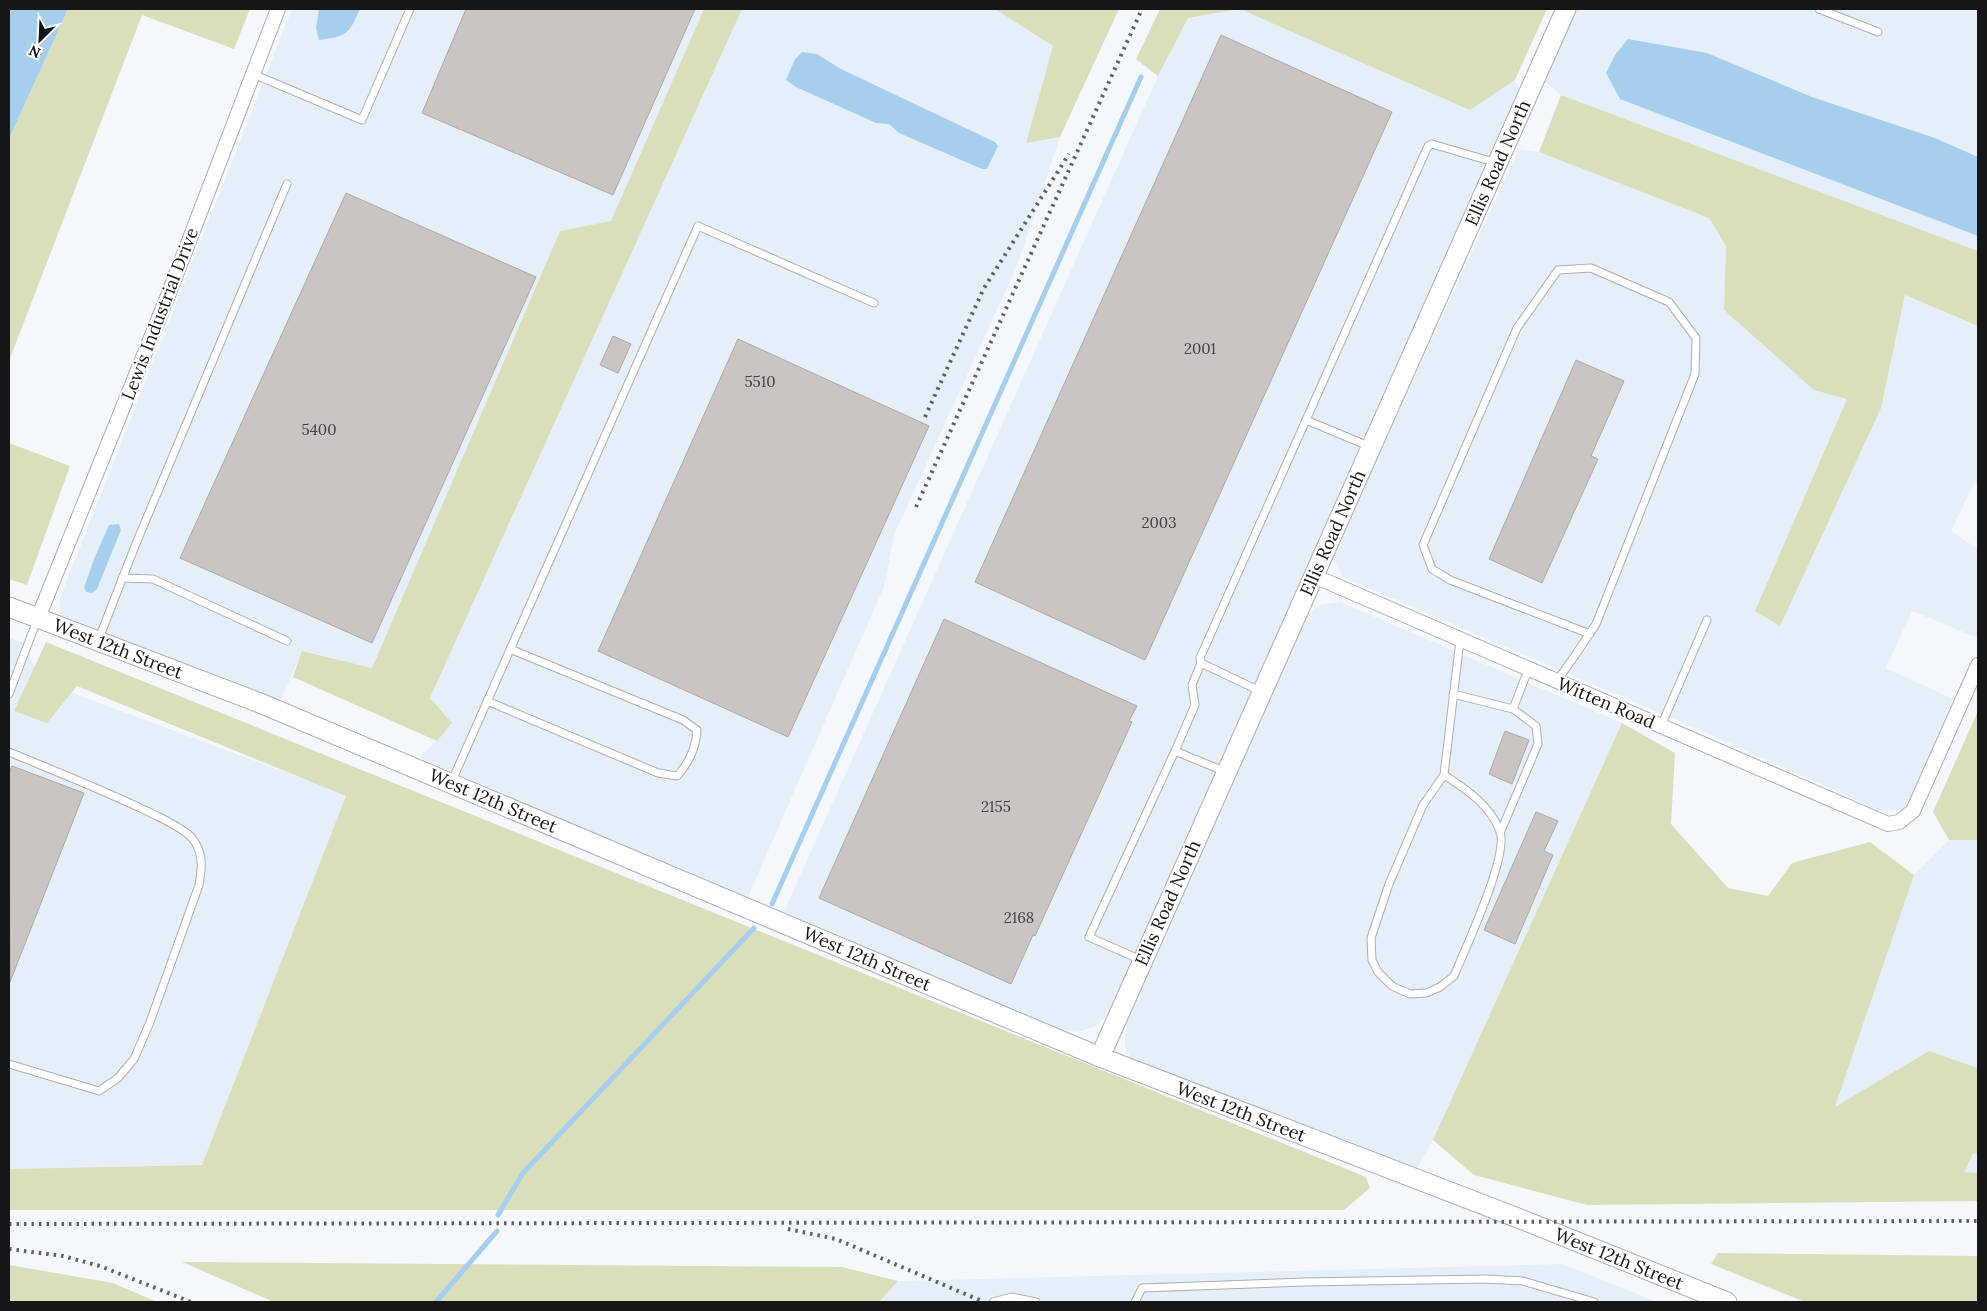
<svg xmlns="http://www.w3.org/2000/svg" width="1987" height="1311" viewBox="0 0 1987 1311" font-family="Lora,serif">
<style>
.built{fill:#e5eff9}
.green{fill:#d9debb}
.water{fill:#a6cfee}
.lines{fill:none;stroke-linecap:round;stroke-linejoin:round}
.stream{stroke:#a6cfee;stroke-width:5}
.building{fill:#cac4c3;stroke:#aea8a8}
.lane-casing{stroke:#abaeb2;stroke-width:9}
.street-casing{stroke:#abaeb2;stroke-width:16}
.secondary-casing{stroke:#abaeb2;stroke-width:21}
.lane{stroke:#fff;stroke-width:7}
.street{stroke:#fff;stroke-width:14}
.secondary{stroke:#fff;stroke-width:19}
.rail{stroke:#5d5f62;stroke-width:4;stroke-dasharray:2.5 5;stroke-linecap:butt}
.labels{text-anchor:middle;stroke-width:4;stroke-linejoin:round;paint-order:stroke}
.number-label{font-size:15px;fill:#424243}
.street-label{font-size:18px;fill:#151618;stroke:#fff}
</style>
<rect width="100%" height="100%" fill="#f4f8fc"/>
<g class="built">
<polygon points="292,9 704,9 611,221 560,231 372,668 303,651 279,703 66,620 60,613 60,598"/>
<polygon points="742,9 995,9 1053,46 1026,143 1060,137 1017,266 894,535 884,587 747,899 420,758 452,724 430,698"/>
<polygon points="1240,9 1470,109 1515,80 1521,91 1116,997 1106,1016 1094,1027 1078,1032 1049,1028 782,916 1158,76 1188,18"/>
<polygon points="1576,9 1978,9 1978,251 1561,95 1544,81"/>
<polygon points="1519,149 1539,152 1709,218 1726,246 1724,310 1814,390 1848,399 1755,611 1881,408 1905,295 1978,326 1978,485 1974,483 1951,531 1978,549 1978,638 1912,611 1886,668 1953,699 1916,787 1903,809 1881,811 1709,734 1343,577 1334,560 1337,546"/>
<polygon points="1340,602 1622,723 1433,1140 1417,1168 1248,1106 1131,1060 1125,1046 1126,1024 1210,830 1305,619 1319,605"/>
<polygon points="9,638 24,643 40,681 347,795 202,1165 9,1169"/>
<polygon points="1949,840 1978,840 1978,1068 1929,1051 1835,1108 1914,875"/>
<polygon points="1978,1153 1978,1173 1963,1173 1974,1154"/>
<polygon points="1563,1264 1657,1302 879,1302 898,1281"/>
</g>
<g class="green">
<polygon points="68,9 250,9 234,49 142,15 9,361 9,139"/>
<polygon points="704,9 742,9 430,698 452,723 437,741 293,677 302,651 372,668 560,231 611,221"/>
<polygon points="995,9 1119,9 1060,137 1026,143 1053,46"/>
<polygon points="1160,9 1239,9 1188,18 1158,76 1136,59"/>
<polygon points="1240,9 1547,9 1515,80 1470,110"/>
<polygon points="1561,95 1978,251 1978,326 1905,295 1881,408 1780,626 1755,611 1847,399 1814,390 1724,310 1726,246 1709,218 1539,152"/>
<polygon points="9,443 70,466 27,585 9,579"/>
<polygon points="46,642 1366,1177 1370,1188 1344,1210 9,1210 9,1169 202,1165 346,796 77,686 47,723 14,711"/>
<polygon points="1978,711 1978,840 1949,840 1933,812"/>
<polygon points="1622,723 1675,753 1671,824 1728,888 1768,896 1792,863 1870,842 1914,875 1835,1107 1929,1051 1978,1068 1978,1153 1973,1154 1964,1172 1978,1173 1978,1201 1587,1205 1474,1175 1433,1140"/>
<polygon points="1718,1253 1978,1256 1978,1302 1805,1302 1711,1264"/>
<polygon points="182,1262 842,1267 898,1281 879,1302 274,1302"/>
<polygon points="9,1265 113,1283 157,1302 9,1302"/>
</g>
<g class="water">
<polygon points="9,9 68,9 9,139"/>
<path d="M319,9H360C348,35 348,36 319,40L316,28Z"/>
<polygon points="1628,39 1707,53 1812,97 1935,138 1978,157 1978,236 1620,99 1606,73 1615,55"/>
<polygon points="802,52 817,54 841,69 995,142 998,146 987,169 982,169 899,133 889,124 876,123 796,87 786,80 795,59"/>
<polygon points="119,524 121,530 97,589 92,593 86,592 84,588 94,559 109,525"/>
</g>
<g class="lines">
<g class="stream">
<polyline points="772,904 1141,77"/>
<polyline points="498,1215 523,1173 754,928"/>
<polyline points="436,1302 497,1231"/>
</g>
</g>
<g class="building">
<polygon points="466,9 695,9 613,195 422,113"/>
<polygon points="1221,35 1392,112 1145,660 975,582"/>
<polygon points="346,193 536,277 372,643 180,558"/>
<polygon points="613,336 631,344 618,373 600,365"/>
<polygon points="738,339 929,426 788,737 598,651"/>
<polygon points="1576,360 1624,381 1591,456 1598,459 1542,583 1489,559"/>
<polygon points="944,619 1137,706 1129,721 1132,722 1035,936 1033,935 1011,984 819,898"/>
<polygon points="1505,731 1529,740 1512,784 1489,774"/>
<polygon points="12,766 84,793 10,982 9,774"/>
<polygon points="1536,812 1558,821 1544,851 1553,855 1515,944 1484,930"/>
</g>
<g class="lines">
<defs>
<g id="lane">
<polyline points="1819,9 1878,32"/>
<polyline points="253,74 362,120 410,9"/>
<polyline points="1306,420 1371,447"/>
<polyline points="122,578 153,579 287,641"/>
<polyline points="98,641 135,546 287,184"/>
<path d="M1557,681C1570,663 1583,644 1596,624L1695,374L1696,338L1669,302L1591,268L1558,270L1517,328L1423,545L1432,569L1450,580L1590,634"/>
<polyline points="1262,692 1201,663 1200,658 1428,146 1432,144 1497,163"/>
<polyline points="9,694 37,620"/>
<polyline points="1453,694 1513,709 1536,726 1538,744 1500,833"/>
<path d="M487,701L658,773L677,776C690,762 696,748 697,730L683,720L510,649"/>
<polyline points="1513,709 1528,670"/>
<polyline points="1661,726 1707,620"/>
<polyline points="1175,751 1195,705 1192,685 1201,663"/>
<path d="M9,752C57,772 106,791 153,814C165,820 183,828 192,838C204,853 202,868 199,885L150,1022L134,1059L118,1078L99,1091L9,1064"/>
<path d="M1444,775C1466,789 1490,805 1500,831C1509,856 1465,949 1454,976L1440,987L1426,993L1410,994L1392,986L1378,972L1372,960L1371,938L1389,884L1423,805L1444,775L1460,640"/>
<polyline points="451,783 698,226 874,303"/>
<polyline points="1141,960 1089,937 1175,751 1226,772"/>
<polyline points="993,1302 1012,1297 1036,1302"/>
<polyline points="1135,1302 1142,1288 1304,1282 1486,1279 1523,1281 1594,1302"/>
</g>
<g id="street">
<polyline points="1314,576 1888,824 1899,822 1913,811 1978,665"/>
<polyline points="38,618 169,293 278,9"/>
</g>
<g id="secondary">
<polyline points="9,607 260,703 1100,1057 1528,1222 1727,1302"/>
<polyline points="1100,1057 1566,9"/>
</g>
</defs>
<use href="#lane" class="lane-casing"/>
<use href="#street" class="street-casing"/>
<use href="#secondary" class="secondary-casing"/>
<use href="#lane" class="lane"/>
<use href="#street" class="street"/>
<use href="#secondary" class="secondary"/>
<g class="rail">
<polyline points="925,417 984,288 1069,154"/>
<polyline points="916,507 1142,9"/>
<polyline points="9,1224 1978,1221"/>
<polyline points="788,1229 836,1239 984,1302"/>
<polyline points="9,1249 63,1256 100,1266 191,1302"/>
</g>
</g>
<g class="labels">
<g class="number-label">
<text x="1200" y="354">2001</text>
<text x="760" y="387">5510</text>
<text x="319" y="435">5400</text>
<text x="1159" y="528">2003</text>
<text x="996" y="812">2155</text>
<text x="1019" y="923">2168</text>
</g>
<g class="street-label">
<text transform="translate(1498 163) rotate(-66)" y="6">Ellis Road North</text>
<text transform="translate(160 314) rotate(-69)" y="6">Lewis Industrial Drive</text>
<text transform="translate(1333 533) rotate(-66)" y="6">Ellis Road North</text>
<text transform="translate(118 649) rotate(21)" y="6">West 12th Street</text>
<text transform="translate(1606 703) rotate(23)" y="6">Witten Road</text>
<text transform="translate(493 801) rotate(23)" y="6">West 12th Street</text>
<text transform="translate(1168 903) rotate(-66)" y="6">Ellis Road North</text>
<text transform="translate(867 959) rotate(23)" y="6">West 12th Street</text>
<text transform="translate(1241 1112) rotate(21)" y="6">West 12th Street</text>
<text transform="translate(1619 1259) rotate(22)" y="6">West 12th Street</text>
</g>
</g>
<rect width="1987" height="1311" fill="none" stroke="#151618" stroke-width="20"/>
<g transform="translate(40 40) rotate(204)" stroke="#ffffff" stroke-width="4" paint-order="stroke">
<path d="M0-4L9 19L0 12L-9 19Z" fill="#151618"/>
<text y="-8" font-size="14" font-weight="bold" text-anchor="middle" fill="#151618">N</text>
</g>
</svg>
